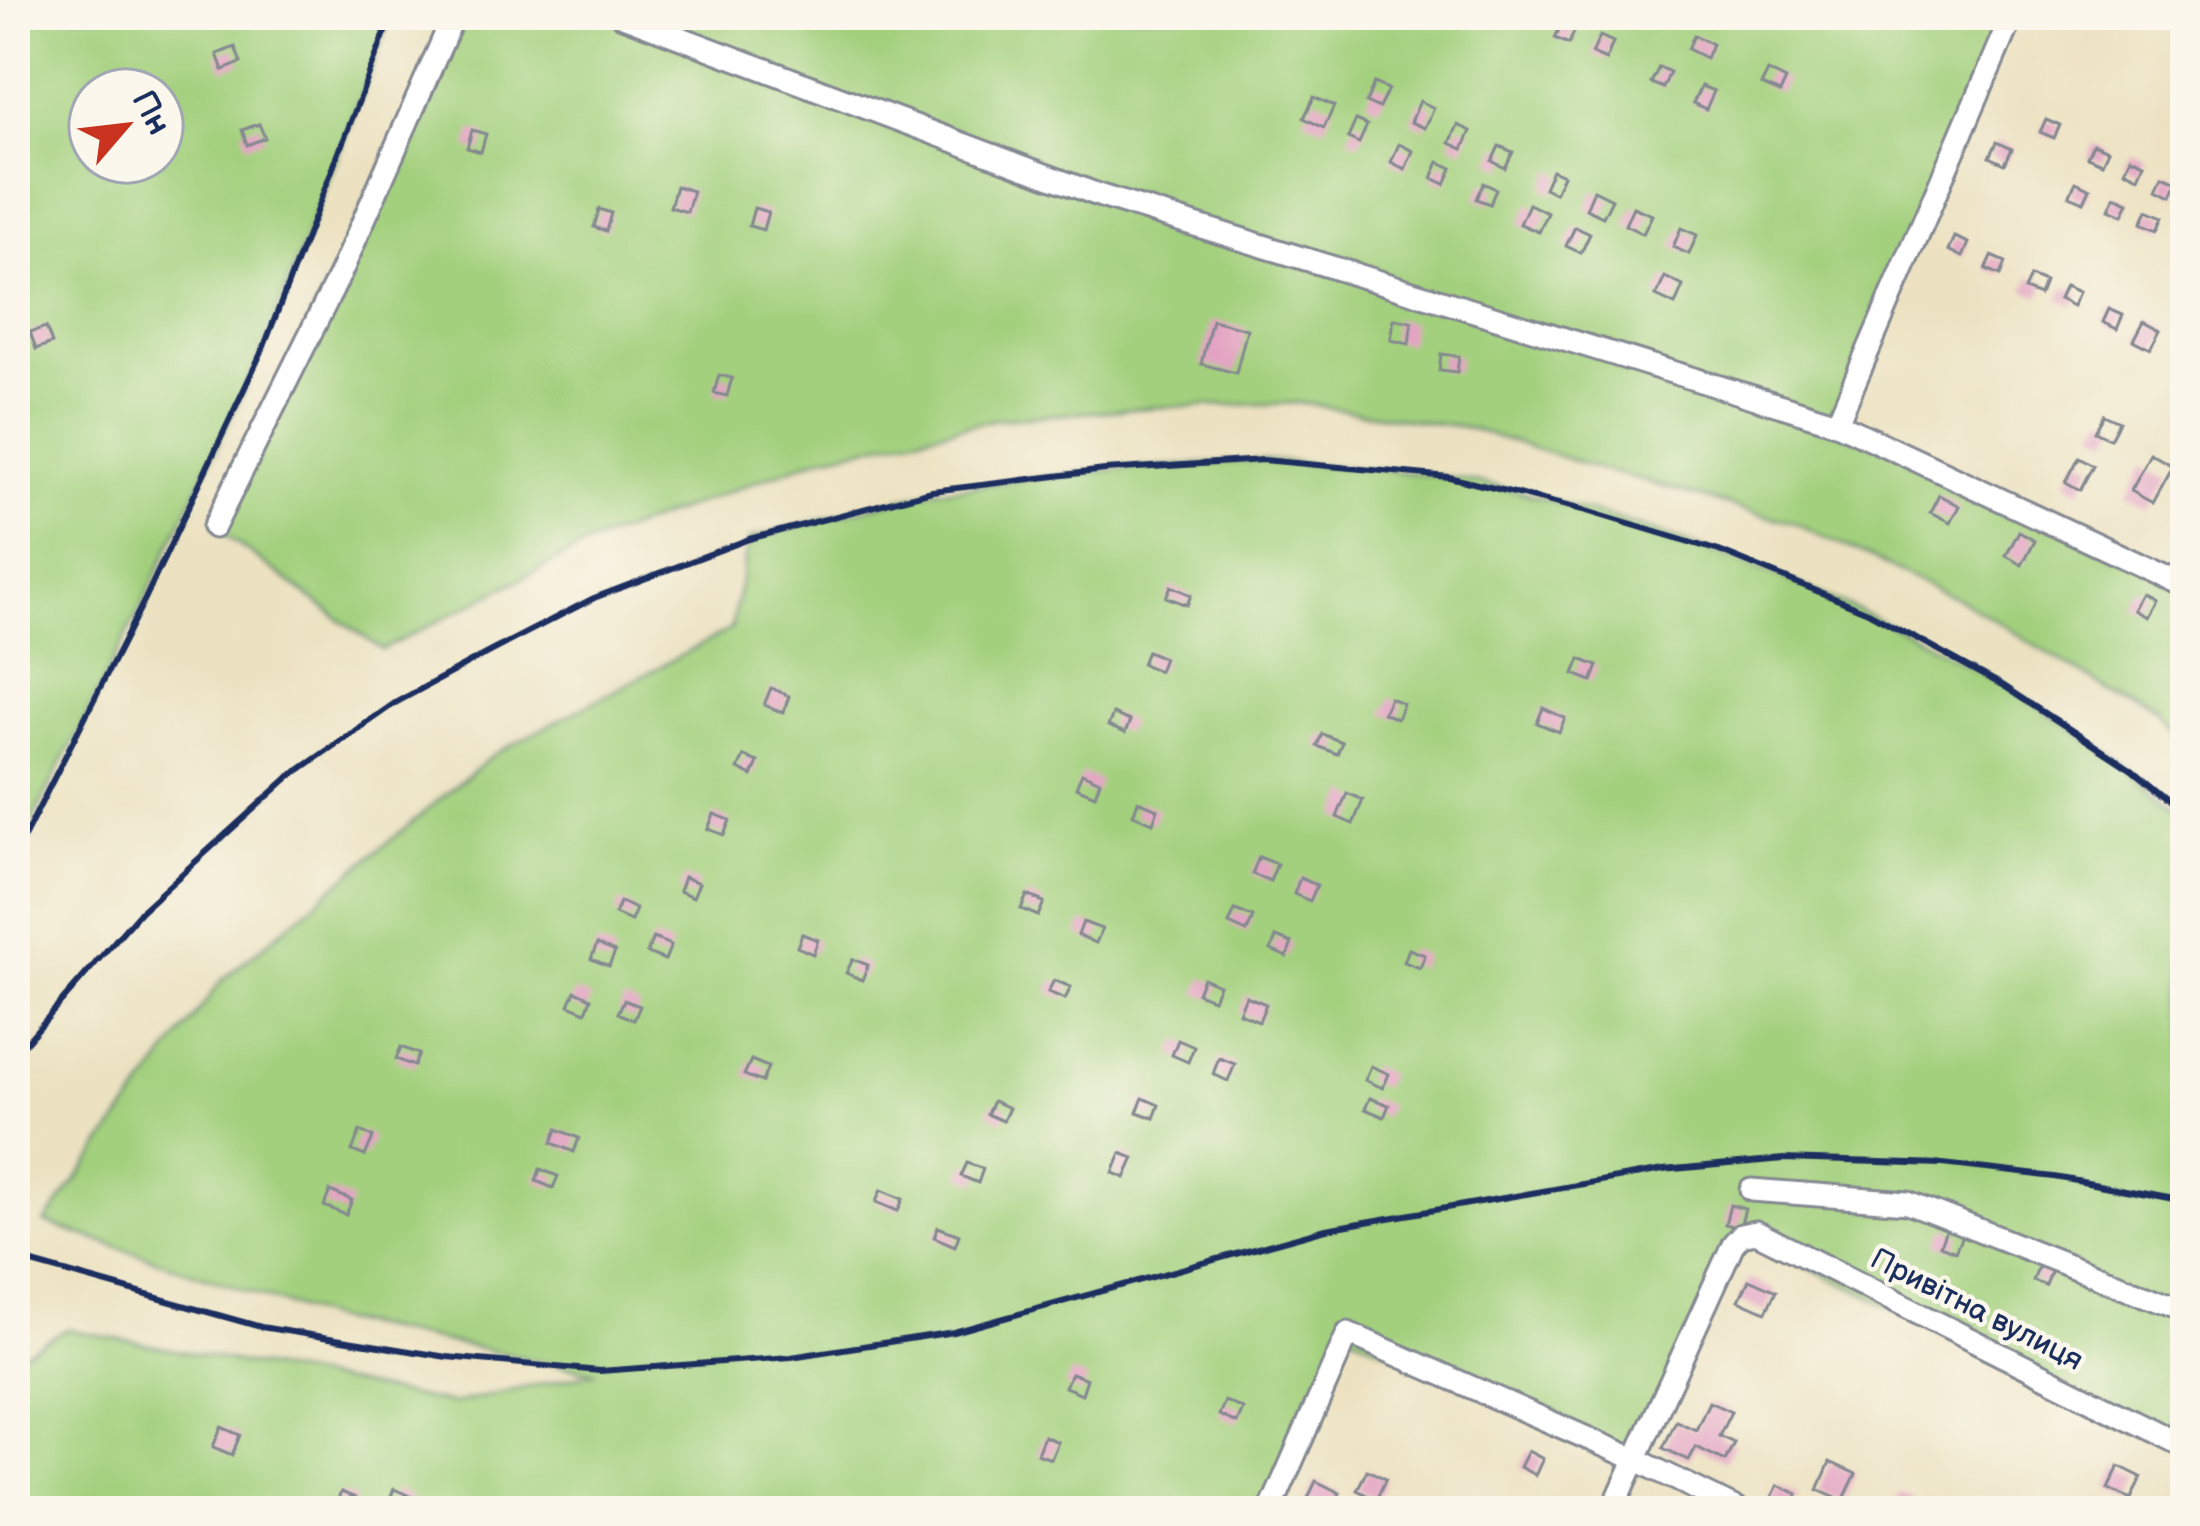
<svg xmlns="http://www.w3.org/2000/svg" width="2200" height="1526" viewBox="0 0 2200 1526" font-family="'Balsamiq Sans',sans-serif">
<style>
.green{fill:#a3d07d;stroke:#5f806e;stroke-width:3;fill-rule:evenodd}
.building{fill:#e3a4c3}
.lines{fill:none;stroke-linecap:round;stroke-linejoin:round}
.minor-casing{stroke:#848890;stroke-width:27}
.minor{stroke:#fff;stroke-width:21}
.rail{stroke:#1b2f5e;stroke-width:6}
.labels{text-anchor:middle;stroke-width:9;stroke-linejoin:round;paint-order:stroke}
.street-label{font-size:30px;fill:#1b2f5e;stroke:#fbf7ec}
</style>
<rect width="100%" height="100%" fill="#fbf7ec"/>
<filter id="ink" filterUnits="userSpaceOnUse"><feTurbulence type="fractalNoise" baseFrequency=".00833" numOctaves="2"/><feDisplacementMap in="SourceGraphic" scale="24" xChannelSelector="R" yChannelSelector="G"/><feConvolveMatrix kernelMatrix="1 2 1 2 8 2 1 2 1" color-interpolation-filters="sRGB"/></filter>
<filter id="wash" filterUnits="userSpaceOnUse"><feTurbulence type="fractalNoise" baseFrequency=".004" numOctaves="4" result="noise"/><feDisplacementMap in="SourceGraphic" scale="48" xChannelSelector="R" yChannelSelector="G"/><feGaussianBlur stdDeviation="2.7" result="paint"/><feColorMatrix in="noise" values="0 0 0 0 0 0 0 0 0 0 0 0 0 0 0 0 0 1.4 0 .05"/><feComposite in="paint" operator="in"/></filter>
<g filter="url(#wash)">
<rect width="100%" height="100%" fill="#ece2c1"/>
<g class="green">
<path d="M15,15H392L263,349L145,599L15,855ZM90,90H162V162H90Z"/>
<polygon points="454,15 2012,15 1837,423 2185,586 2185,744 2159,721 1965,602 1794,523 1600,469 1471,429 1299,403 1161,407 997,419 824,456 589,544 382,650 214,527"/>
<path d="M1263,460C1324,466 1385,469 1445,477C1501,484 1559,503 1613,519C1820,581 2019,674 2185,814V1447L1741,1235L1637,1460L1348,1333L1270,1511H15V1358L67,1329L453,1404L596,1372L331,1319L45,1223L221,981L493,755L731,629L749,539L932,491L1105,470Z"/>
</g>
<g id="blocks">
<g class="building">
<polygon points="1563,21 1576,27 1569,44 1555,38"/>
<polygon points="1694,35 1712,44 1706,58 1688,49"/>
<polygon points="1600,36 1613,42 1606,60 1592,54"/>
<polygon points="235,47 241,63 223,70 217,54"/>
<polygon points="1659,67 1670,72 1663,88 1651,83"/>
<polygon points="1768,71 1786,80 1780,93 1761,85"/>
<polygon points="1374,83 1388,89 1379,108 1366,102"/>
<polygon points="1701,86 1714,91 1706,109 1693,103"/>
<polygon points="1314,97 1334,106 1324,128 1304,118"/>
<polygon points="1420,101 1434,108 1425,128 1411,122"/>
<polygon points="2046,119 2060,125 2054,138 2040,132"/>
<polygon points="1356,120 1367,125 1359,143 1348,138"/>
<polygon points="259,124 265,138 247,145 242,130"/>
<polygon points="1458,125 1471,131 1463,149 1450,143"/>
<polygon points="472,130 486,134 481,152 467,148"/>
<polygon points="1997,142 2012,149 2005,164 1990,157"/>
<polygon points="1399,144 1413,151 1405,169 1391,162"/>
<polygon points="2093,144 2108,150 2102,163 2087,157"/>
<polygon points="1499,146 1513,152 1505,168 1492,161"/>
<polygon points="2131,157 2145,163 2139,177 2125,170"/>
<polygon points="1439,162 1452,168 1445,184 1432,178"/>
<polygon points="1552,170 1563,175 1555,193 1544,188"/>
<polygon points="2164,176 2178,182 2172,196 2158,189"/>
<polygon points="2076,182 2090,189 2084,202 2069,196"/>
<polygon points="1483,183 1496,189 1490,204 1476,199"/>
<polygon points="676,186 693,191 687,212 670,207"/>
<polygon points="1594,190 1612,199 1603,217 1586,209"/>
<polygon points="2115,196 2129,202 2123,215 2109,209"/>
<polygon points="1529,204 1548,213 1539,232 1520,224"/>
<polygon points="1633,207 1652,215 1643,234 1625,225"/>
<polygon points="754,208 768,212 763,230 749,226"/>
<polygon points="599,209 611,213 606,231 594,227"/>
<polygon points="2148,210 2163,217 2157,230 2142,223"/>
<polygon points="1575,227 1590,234 1581,253 1566,246"/>
<polygon points="1681,228 1697,235 1689,254 1673,247"/>
<polygon points="1954,237 1968,243 1962,257 1948,250"/>
<polygon points="1992,256 2006,262 2001,275 1986,269"/>
<polygon points="1665,277 1683,286 1675,305 1656,296"/>
<polygon points="2031,277 2045,283 2040,296 2025,290"/>
<polygon points="2065,286 2079,292 2073,306 2059,299"/>
<polygon points="2109,309 2123,315 2117,329 2103,322"/>
<polygon points="1394,319 1412,322 1409,344 1391,340"/>
<polygon points="1212,320 1247,329 1236,373 1201,364"/>
<polygon points="2144,321 2161,330 2151,349 2134,340"/>
<polygon points="46,327 52,343 36,349 30,332"/>
<polygon points="1441,354 1459,356 1457,372 1439,370"/>
<polygon points="719,375 732,378 727,396 714,393"/>
<polygon points="2104,415 2119,422 2110,439 2095,432"/>
<polygon points="2151,454 2173,467 2153,503 2131,491"/>
<polygon points="2079,457 2093,465 2080,490 2066,482"/>
<polygon points="1939,495 1959,506 1950,523 1930,513"/>
<polygon points="2019,531 2035,540 2022,565 2006,556"/>
<polygon points="1171,586 1191,595 1187,605 1166,597"/>
<polygon points="2143,594 2156,601 2147,617 2134,610"/>
<polygon points="1147,651 1164,658 1159,671 1142,664"/>
<polygon points="1580,659 1598,666 1592,681 1574,674"/>
<polygon points="771,688 789,696 783,713 764,705"/>
<polygon points="1390,698 1403,704 1397,719 1383,713"/>
<polygon points="1543,708 1565,718 1559,732 1537,723"/>
<polygon points="1113,714 1130,721 1125,733 1108,726"/>
<polygon points="1322,734 1342,742 1337,754 1317,746"/>
<polygon points="744,756 758,762 752,776 738,769"/>
<polygon points="1082,773 1100,781 1095,795 1076,787"/>
<polygon points="1347,793 1363,800 1353,824 1337,817"/>
<polygon points="1138,801 1158,809 1153,823 1133,815"/>
<polygon points="714,814 730,820 724,835 708,829"/>
<polygon points="1259,857 1277,864 1270,881 1252,874"/>
<polygon points="684,877 699,883 693,897 679,891"/>
<polygon points="1300,878 1317,885 1310,901 1294,894"/>
<polygon points="1027,895 1044,902 1038,916 1021,909"/>
<polygon points="620,902 636,909 631,921 615,914"/>
<polygon points="1235,910 1253,917 1247,932 1229,924"/>
<polygon points="1083,922 1102,929 1096,943 1078,935"/>
<polygon points="802,934 818,940 813,954 797,947"/>
<polygon points="1276,937 1292,943 1287,957 1271,950"/>
<polygon points="653,938 671,945 665,960 647,953"/>
<polygon points="597,944 615,952 609,966 591,959"/>
<polygon points="1409,949 1425,955 1420,968 1404,962"/>
<polygon points="853,959 868,965 862,980 846,973"/>
<polygon points="1203,978 1219,985 1213,999 1197,993"/>
<polygon points="1054,980 1071,987 1065,999 1048,992"/>
<polygon points="575,991 591,998 586,1012 569,1005"/>
<polygon points="1246,996 1266,1004 1259,1021 1239,1013"/>
<polygon points="624,1000 640,1006 634,1020 618,1013"/>
<polygon points="1178,1040 1194,1047 1188,1062 1172,1055"/>
<polygon points="401,1047 419,1054 414,1066 396,1059"/>
<polygon points="1219,1058 1235,1064 1228,1081 1213,1074"/>
<polygon points="751,1060 768,1067 762,1082 744,1075"/>
<polygon points="1371,1066 1389,1074 1383,1088 1365,1080"/>
<polygon points="1143,1098 1159,1105 1154,1118 1137,1112"/>
<polygon points="1370,1098 1389,1105 1384,1117 1365,1109"/>
<polygon points="993,1101 1009,1108 1003,1121 987,1114"/>
<polygon points="557,1129 579,1138 574,1152 552,1143"/>
<polygon points="360,1131 373,1137 365,1156 352,1151"/>
<polygon points="1121,1153 1134,1158 1125,1178 1113,1173"/>
<polygon points="967,1163 983,1169 978,1183 961,1176"/>
<polygon points="540,1169 558,1176 553,1188 536,1181"/>
<polygon points="881,1190 903,1199 898,1211 876,1202"/>
<polygon points="330,1191 352,1200 346,1215 324,1206"/>
<polygon points="1730,1205 1745,1209 1740,1228 1725,1224"/>
<polygon points="938,1227 959,1235 955,1246 934,1237"/>
<polygon points="1946,1229 1962,1235 1955,1251 1940,1245"/>
<polygon points="2039,1266 2052,1270 2046,1286 2033,1281"/>
<polygon points="1749,1279 1776,1291 1766,1312 1739,1300"/>
<polygon points="1071,1373 1087,1379 1082,1394 1065,1387"/>
<polygon points="1225,1401 1243,1409 1237,1423 1219,1415"/>
<polygon points="1709,1402 1731,1412 1719,1436 1734,1443 1725,1461 1696,1447 1689,1460 1663,1448 1676,1421 1696,1430"/>
<polygon points="221,1427 240,1435 232,1455 213,1447"/>
<polygon points="1044,1436 1058,1442 1051,1459 1037,1454"/>
<polygon points="1528,1451 1543,1459 1535,1475 1520,1467"/>
<polygon points="1830,1462 1856,1474 1843,1501 1818,1490"/>
<polygon points="2119,1466 2141,1477 2131,1499 2108,1489"/>
<polygon points="1367,1470 1386,1479 1376,1500 1357,1490"/>
<polygon points="1316,1481 1340,1493 1331,1511 1307,1500"/>
<polygon points="1778,1485 1798,1494 1790,1511 1768,1505"/>
<polygon points="394,1489 410,1496 404,1510 388,1504"/>
<polygon points="341,1492 356,1498 351,1511 335,1506"/>
<polygon points="1900,1493 1914,1499 1908,1511 1892,1511"/>
</g>
</g>
</g>
<g filter="url(#ink)">
<use href="#blocks" fill-opacity="0" stroke="#848890" stroke-width="3"/>
<g class="lines">
<defs>
<g id="minor">
<polyline points="620,15 1101,196 1837,423 2185,586"/>
<polyline points="1837,423 2012,15"/>
<polyline points="214,527 341,272 454,15"/>
<polyline points="1751,1190 1908,1202 2185,1311"/>
<polyline points="1270,1511 1348,1333 1637,1460 1741,1511"/>
<polyline points="1612,1511 1733,1244 1741,1235 1756,1232 2185,1447"/>
</g>
</defs>
<use href="#minor" class="minor-casing"/>
<use href="#minor" class="minor"/>
<g class="rail">
<polyline points="15,855 145,599 263,349 392,15"/>
<polyline points="15,1055 141,911 289,777 395,703 491,651 594,598 749,539 932,491 1105,470 1263,460 1449,477 1583,510 1719,551 1868,612 2004,686 2132,770 2185,814"/>
<polyline points="15,1258 261,1327 447,1357 600,1371 791,1357 954,1332 1326,1229 1663,1170 1783,1159 1943,1164 2055,1177 2185,1201"/>
</g>
</g>
</g>
<g class="labels">
<g class="street-label">
<text transform="translate(1977 1309) rotate(27)" y="10">Привітна вулиця</text>
</g>
</g>
<rect width="2200" height="1526" fill="none" stroke="#fbf7ec" stroke-width="60"/>
<g transform="translate(126 126) rotate(62)"><circle r="57" fill="#fbf7ec" stroke="#a1a7b3" stroke-width="3"/>
<path d="M0-9L21 45L0 30L-21 45Z" fill="#c8321e"/>
<text y="-18" font-size="33" font-weight="bold" text-anchor="middle" fill="#1b2f5e">Пн</text>
</g>
</svg>
